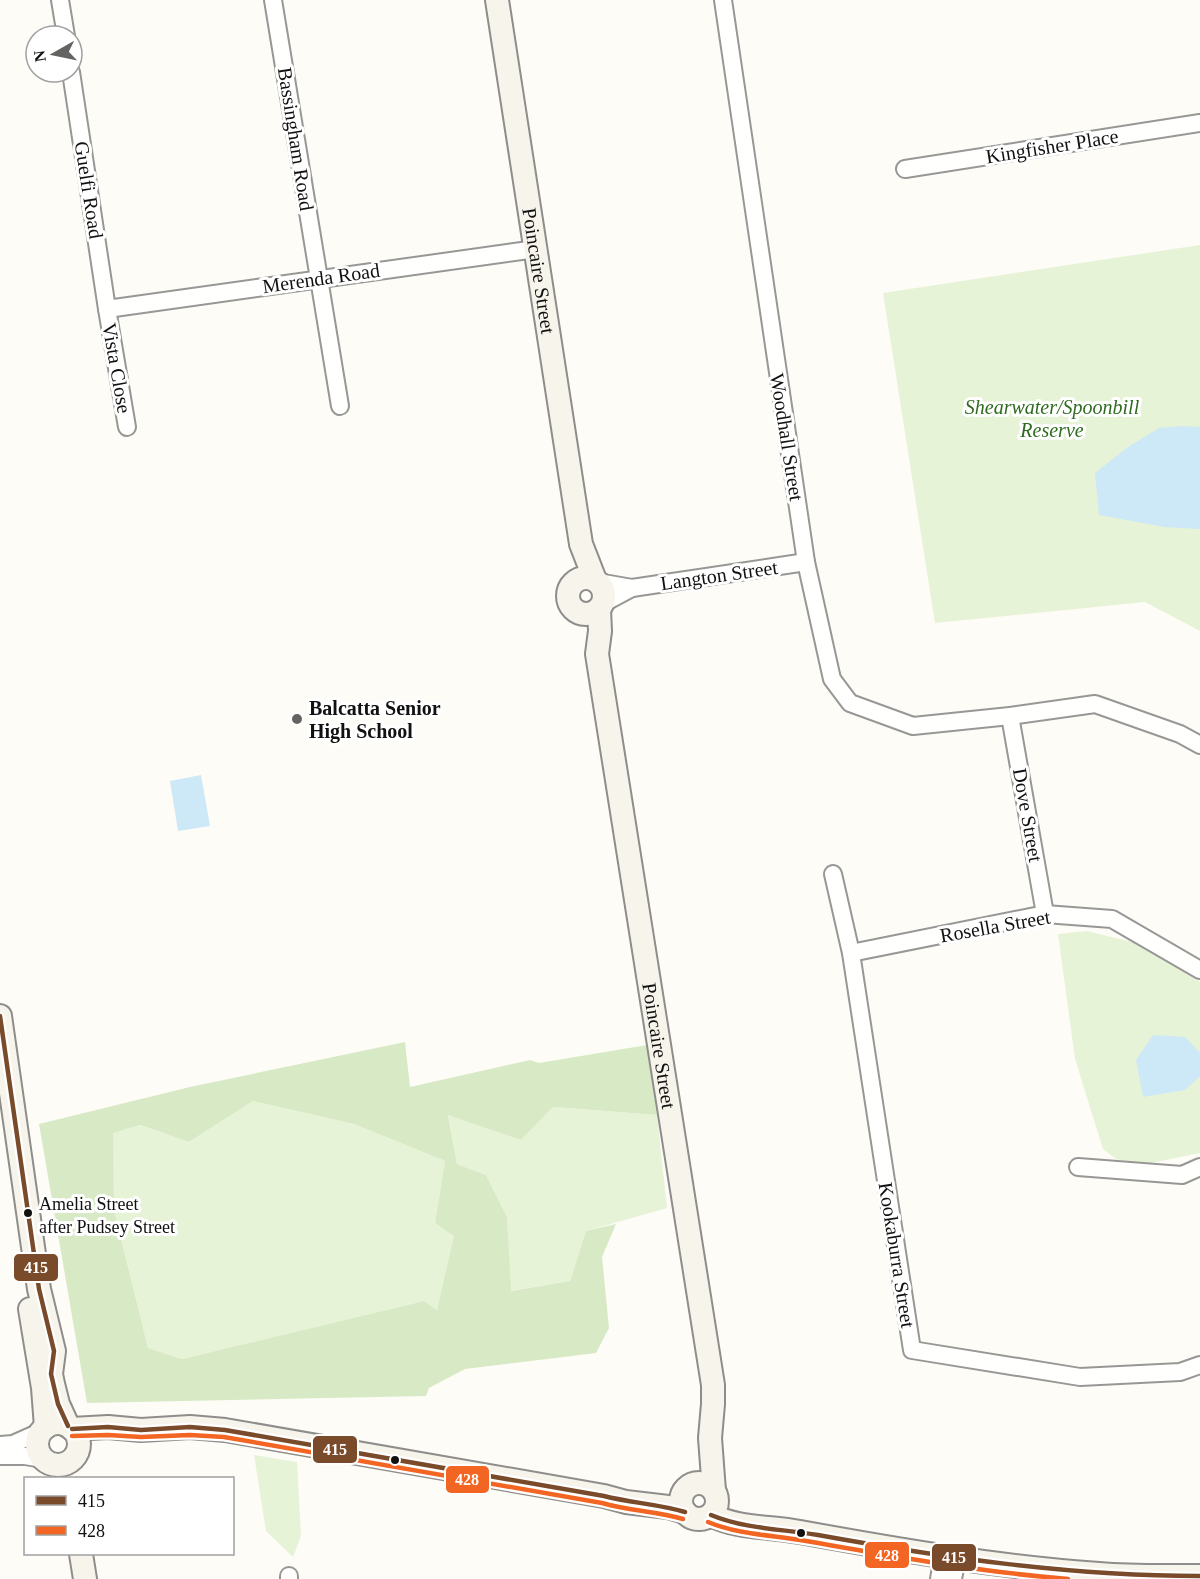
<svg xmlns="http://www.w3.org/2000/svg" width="1200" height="1579" viewBox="0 0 1200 1579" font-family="Georgia,serif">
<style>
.green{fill:#e7f3d7}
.forest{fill:#d8eac5;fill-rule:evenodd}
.water{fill:#cde8f7}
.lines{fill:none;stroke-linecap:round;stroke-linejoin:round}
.street-casing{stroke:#979795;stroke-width:20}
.secondary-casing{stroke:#8e8d8b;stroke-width:26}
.street{stroke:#fffffe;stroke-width:16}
.secondary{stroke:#f6f4eb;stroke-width:22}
.bus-1-casing{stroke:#fff;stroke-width:9}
.bus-2-casing{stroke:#fff;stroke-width:9}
.bus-1{stroke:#7a4b2a;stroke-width:4.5}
.bus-2{stroke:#f26522;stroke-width:4.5}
.poi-dot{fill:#646362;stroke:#fff;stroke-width:2}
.bus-dot{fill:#111;stroke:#fff;stroke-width:2}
.labels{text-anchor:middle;stroke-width:6;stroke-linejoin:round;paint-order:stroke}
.bus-label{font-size:18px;fill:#111;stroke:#fff;text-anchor:start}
.street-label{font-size:20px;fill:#111;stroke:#fff}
.park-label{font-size:20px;font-style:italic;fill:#2f6b1f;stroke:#fff}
.poi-label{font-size:20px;font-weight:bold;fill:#111;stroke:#fff;text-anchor:start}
.line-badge{stroke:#fff;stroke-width:2}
.badge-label{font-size:16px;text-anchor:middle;font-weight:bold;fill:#fff}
</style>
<rect width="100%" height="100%" fill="#fdfcf7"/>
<g class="green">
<polygon points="1200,245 1200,631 1145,602 935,623 883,293"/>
<polygon points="1087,931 1132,942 1200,982 1200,1153 1141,1165 1116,1159 1103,1149 1075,1059 1058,934"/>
<polygon points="253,1101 354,1124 445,1161 435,1223 455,1236 437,1310 424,1301 182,1359 148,1348 114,1210 112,1133 139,1125 189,1142"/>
<polygon points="553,1107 657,1115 667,1208 586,1231 570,1281 510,1291 507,1217 486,1175 457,1164 448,1114 521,1140"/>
<polygon points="254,1455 297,1462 301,1536 293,1557 266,1531"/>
</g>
<path class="forest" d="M405,1042L410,1087L530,1060L539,1063L647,1045L657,1115L553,1107L521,1140L448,1115L457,1164L486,1175L507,1217L511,1291L570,1281L586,1231L616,1224L602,1257L609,1328L596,1353L465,1369L429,1388L426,1396L87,1403L39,1124L190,1087ZM253,1101L354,1124L445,1161L435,1223L454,1236L437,1310L424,1301L182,1359L148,1348L114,1210L113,1133L140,1125L189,1142Z"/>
<g class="water">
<polygon points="1182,426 1200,427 1200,529 1164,527 1099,515 1095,473 1128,447 1159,428"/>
<polygon points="201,775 210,826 178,831 170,781"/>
<polygon points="1153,1035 1185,1037 1200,1053 1200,1076 1185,1090 1143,1097 1136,1060"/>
</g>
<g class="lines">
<defs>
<g id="street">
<polyline points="60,0 66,36"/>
<polyline points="273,0 340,406"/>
<polyline points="723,0 806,562 832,679 850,703 913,726 1010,716 1095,704 1180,734 1200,745"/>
<polyline points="71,72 107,309 127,427"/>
<polyline points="905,169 1200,123"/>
<polyline points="107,309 536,249"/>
<polyline points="598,582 632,588 806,562"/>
<polyline points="604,603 632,588"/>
<polyline points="1010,716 1045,914"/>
<polyline points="833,874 851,953 912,1350 1080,1377 1180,1372 1200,1365"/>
<polyline points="851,953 1045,914 1112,919 1200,970"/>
<polyline points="1078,1167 1182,1175 1200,1167"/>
<polyline points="0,1445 13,1444 40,1432"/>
<polyline points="0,1456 25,1456 43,1459"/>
<polyline points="289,1576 289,1579"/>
<polyline points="939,1579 943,1556"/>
<polyline points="953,1579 957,1558"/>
</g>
<g id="secondary">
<path id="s1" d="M497,0L581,544L595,580"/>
<circle cx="586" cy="596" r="18"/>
<path id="s2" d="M599,609L600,631L597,654L713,1385V1404L710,1438L714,1491"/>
<polyline points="0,1016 39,1289 54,1351 51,1374 53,1384 58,1404 68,1426"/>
<polyline points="30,1309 43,1388 46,1427"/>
<circle cx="58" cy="1444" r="21"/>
<polyline points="72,1429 108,1427 141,1430 190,1427 225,1430 604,1496 626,1502 668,1507 685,1512"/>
<circle cx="699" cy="1501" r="18"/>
<path d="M711,1515C739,1529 770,1526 800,1532C899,1550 999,1567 1099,1574C1133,1577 1167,1576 1200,1576"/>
<polyline points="81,1554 85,1579"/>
</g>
</defs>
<use href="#street" class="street-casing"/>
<use href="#secondary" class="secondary-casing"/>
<use href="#street" class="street"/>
<use href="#secondary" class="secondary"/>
<defs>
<g id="bus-1">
<polyline points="0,1016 39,1289 54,1351 51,1374 58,1404 68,1426"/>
<path d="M72,1429L108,1427L141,1430L190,1427L225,1430L604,1496C631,1503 658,1504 685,1512"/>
<path d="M711,1515C745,1529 783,1529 818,1535C945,1558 1071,1576 1200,1576"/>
</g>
<g id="bus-2">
<path d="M72,1436L108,1435L141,1437L190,1435L224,1437L602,1503C629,1511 656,1511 683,1519"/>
<path d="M708,1522C739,1535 773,1535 806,1541C893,1556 980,1572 1068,1579"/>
</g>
</defs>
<use href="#bus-1" class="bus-1-casing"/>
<use href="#bus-2" class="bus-2-casing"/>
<use href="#bus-1" class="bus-1"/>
<use href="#bus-2" class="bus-2"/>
</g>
<circle class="poi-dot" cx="297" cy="719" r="6"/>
<g class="bus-dot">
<circle cx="28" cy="1213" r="5"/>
<circle cx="395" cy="1460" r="5"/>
<circle cx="801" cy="1533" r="5"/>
</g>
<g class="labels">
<g class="bus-label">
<text x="39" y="1210">Amelia Street<tspan x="39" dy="23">after Pudsey Street</tspan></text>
</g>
<g class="street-label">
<text transform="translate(296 139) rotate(81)" y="7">Bassingham Road</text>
<text transform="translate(1052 146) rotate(-9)" y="7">Kingfisher Place</text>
<text transform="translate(89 190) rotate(81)" y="7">Guelfi Road</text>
<text dy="7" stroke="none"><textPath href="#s1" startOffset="274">Poincaire Street</textPath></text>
<text transform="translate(321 278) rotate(-8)" y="7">Merenda Road</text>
<text transform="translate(117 368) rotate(80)" y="7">Vista Close</text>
<text transform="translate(787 437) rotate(81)" y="7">Woodhall Street</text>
<text transform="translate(719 575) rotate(-8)" y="7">Langton Street</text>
<text transform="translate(1028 815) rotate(80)" y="7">Dove Street</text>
<text transform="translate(995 926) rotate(-10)" y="7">Rosella Street</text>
<text dy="7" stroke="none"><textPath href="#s2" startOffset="442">Poincaire Street</textPath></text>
<text transform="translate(897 1255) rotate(81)" y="7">Kookaburra Street</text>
</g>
<g class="park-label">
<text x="1052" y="414">Shearwater/Spoonbill<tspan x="1052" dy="23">Reserve</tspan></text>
</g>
<g class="poi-label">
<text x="309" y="715">Balcatta Senior<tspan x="309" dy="23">High School</tspan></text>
</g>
</g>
<g class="line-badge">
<rect x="13" y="1253" width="46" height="29" rx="6" fill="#7a4b2a"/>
<rect x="312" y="1435" width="46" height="29" rx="6" fill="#7a4b2a"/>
<rect x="445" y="1465" width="45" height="29" rx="6" fill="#f26522"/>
<rect x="864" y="1541" width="46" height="28" rx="6" fill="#f26522"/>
<rect x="931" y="1543" width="46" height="29" rx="6" fill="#7a4b2a"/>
</g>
<g class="badge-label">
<text x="36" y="1273">415</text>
<text x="335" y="1455">415</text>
<text x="467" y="1485">428</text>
<text x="887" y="1561">428</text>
<text x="954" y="1563">415</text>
</g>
<rect x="24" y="1477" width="210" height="78" fill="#ffffff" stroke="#a0a0a0" stroke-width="1.5"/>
<rect x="36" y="1496" width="30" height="9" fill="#7a4b2a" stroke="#a0a0a0" stroke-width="1.5"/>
<text x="78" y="1507" font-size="18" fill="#111111">415</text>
<rect x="36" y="1526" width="30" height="9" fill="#f26522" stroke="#a0a0a0" stroke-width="1.5"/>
<text x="78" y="1537" font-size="18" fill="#111111">428</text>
<g transform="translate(54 54) rotate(261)"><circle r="28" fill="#ffffff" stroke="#a0a0a0" stroke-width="1.5"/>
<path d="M0-4.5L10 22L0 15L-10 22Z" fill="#646362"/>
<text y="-9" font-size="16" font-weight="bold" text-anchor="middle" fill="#111111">N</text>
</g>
</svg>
